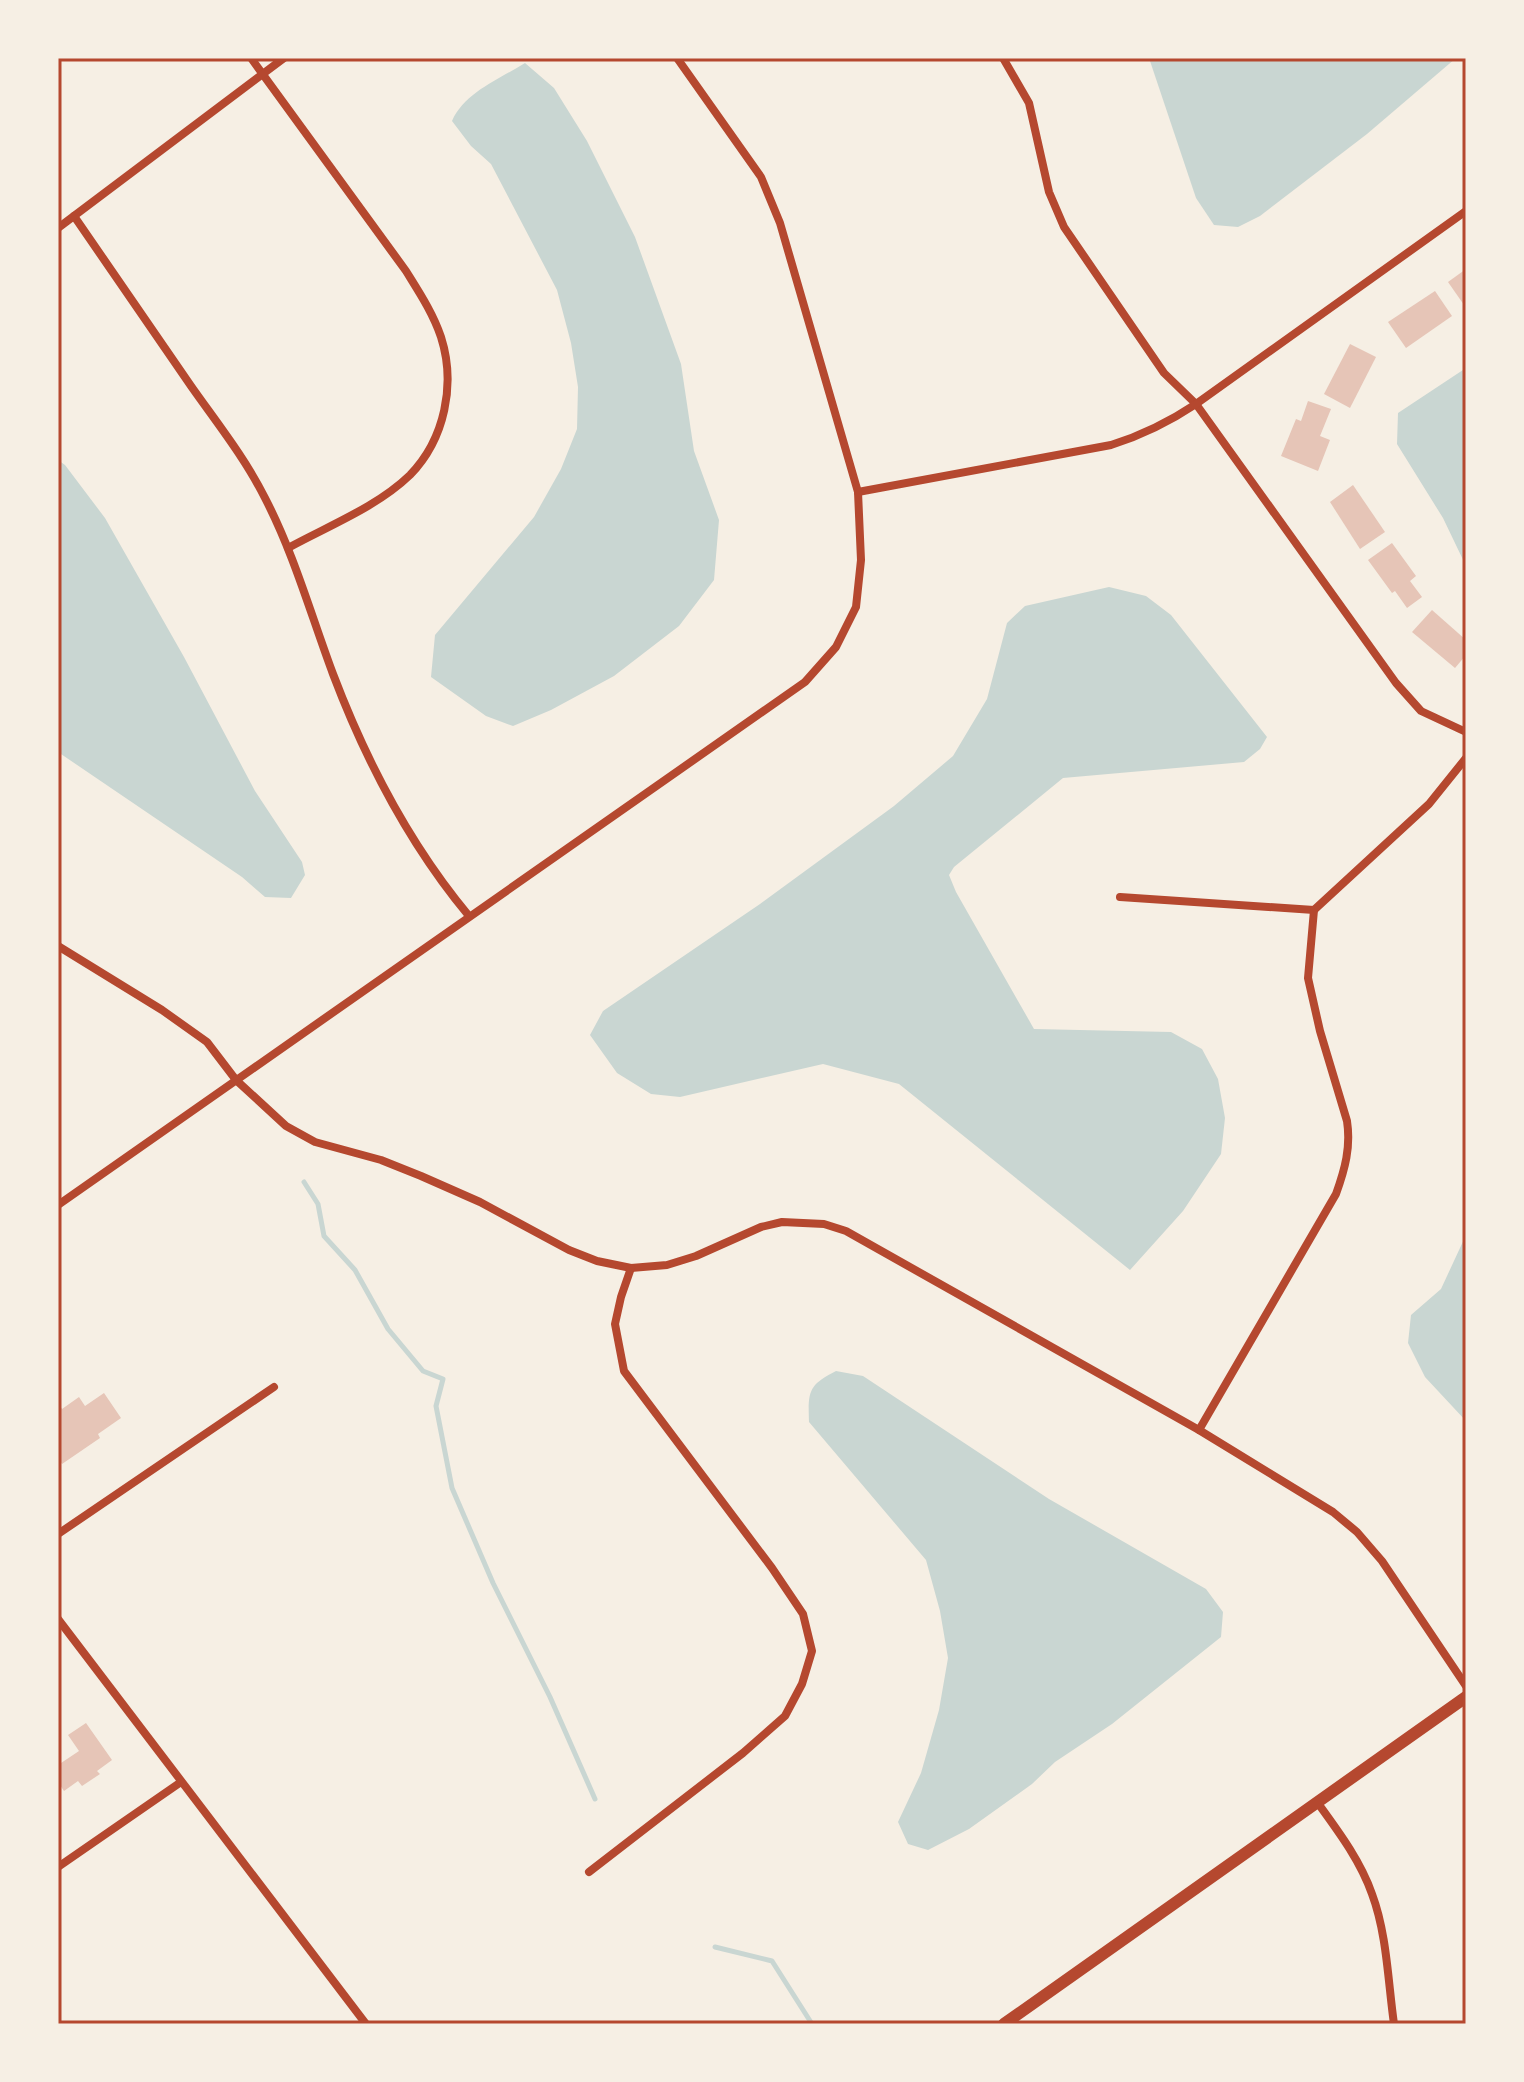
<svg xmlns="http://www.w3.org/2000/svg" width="1524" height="2082" viewBox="0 0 1524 2082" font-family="Cabin,sans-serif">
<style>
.water{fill:#c9d6d2}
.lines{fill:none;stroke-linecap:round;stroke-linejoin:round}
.stream{stroke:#c9d6d2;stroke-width:5}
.building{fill:#e6c5b7}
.minor{stroke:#b5482f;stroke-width:8}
.tertiary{stroke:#b5482f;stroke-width:12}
.neatline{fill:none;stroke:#b5482f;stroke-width:3}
</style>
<rect width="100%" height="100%" fill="#f6efe4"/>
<g class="water">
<polygon points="1149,58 1456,58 1367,134 1260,216 1238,227 1214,225 1196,198"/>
<path d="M525,63L554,88L587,141L635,237L681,364L694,451L719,520L714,580L679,626L614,676L551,710L513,726L486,716L431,677L435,635L534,517L561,469L577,429L578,387L571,343L557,290L491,164L471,146L452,121C465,92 500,79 525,63Z"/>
<polygon points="1466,368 1466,566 1443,518 1397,444 1398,413"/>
<polygon points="58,460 65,465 105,518 184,657 255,791 302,862 305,875 291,898 265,897 242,877 58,752"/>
<polygon points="1109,587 1146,596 1171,615 1267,737 1260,749 1244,762 1063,778 954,867 949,875 956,892 1034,1029 1171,1032 1202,1049 1218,1079 1225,1118 1221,1154 1183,1211 1130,1270 899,1084 823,1064 680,1097 651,1094 617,1073 590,1035 603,1011 760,904 894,806 953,756 987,699 1007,623 1025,606"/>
<polygon points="1466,1235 1466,1421 1425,1377 1408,1343 1411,1315 1441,1289"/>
<path d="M836,1371L863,1376L1049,1499L1206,1589L1223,1612L1221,1637L1112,1724L1055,1762L1032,1784L969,1829L928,1850L908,1844L898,1822L921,1773L939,1710L948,1658L940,1611L926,1560L809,1422C808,1392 808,1385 836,1371Z"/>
</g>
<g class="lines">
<g class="stream">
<polyline points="304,1182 318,1204 324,1236 355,1270 388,1329 423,1371 443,1379 436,1406 452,1488 493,1583 550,1697 595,1799"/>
<polyline points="715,1947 772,1961 812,2024"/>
</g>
</g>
<g class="building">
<polygon points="1466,269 1466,304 1464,305 1448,282"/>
<polygon points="1435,291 1452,316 1406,348 1388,322"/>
<polygon points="1350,344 1376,357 1350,408 1324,394"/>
<polygon points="1308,401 1331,409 1320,436 1330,440 1318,471 1281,456 1296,419 1301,421"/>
<polygon points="1353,485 1385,532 1360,549 1330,502"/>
<polygon points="1392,543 1416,576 1410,581 1422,597 1407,608 1395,591 1392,593 1368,560"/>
<polygon points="1432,610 1466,640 1466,655 1455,668 1412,632"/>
<polygon points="104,1393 121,1418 98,1434 100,1438 62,1464 58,1458 58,1403 62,1409 79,1397 85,1406"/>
<polygon points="86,1723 112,1760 97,1771 100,1774 82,1786 78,1781 64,1791 58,1782 58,1765 79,1751 68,1735"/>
</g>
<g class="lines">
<g class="minor">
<path d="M251,58L406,271C419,292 433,313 441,337C456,384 445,439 410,475C377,507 328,526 288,548"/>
<polyline points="1003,58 1029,103 1049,192 1064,227 1164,373 1196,404 1396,683 1421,711 1466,732"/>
<path d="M74,216C113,273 152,330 191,386C217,423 245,458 265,498C294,554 311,615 333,674C366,761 409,844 469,916"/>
<polyline points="58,228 284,58"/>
<path d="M858,492L1111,445C1143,435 1169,422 1196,404L1466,211"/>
<polyline points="1120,897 1314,910"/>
<polyline points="58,946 162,1010 207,1042 236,1080 286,1126 315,1142 381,1160 421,1176 480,1202 569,1250 597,1261 631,1268 667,1265 696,1256 761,1227 782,1222 824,1224 846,1231 1199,1430 1333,1512 1357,1532 1382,1561 1466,1686"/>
<polyline points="58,1205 805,682 836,647 856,607 861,560 858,492 780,223 761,177 677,58"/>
<path d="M1199,1430L1336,1194C1345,1169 1351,1147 1347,1121L1320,1031L1308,978L1314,910L1429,804L1466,758"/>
<polyline points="58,1534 274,1387"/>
<polyline points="58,1619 366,2024"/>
<path d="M1317,1802C1338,1831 1360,1860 1372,1894C1387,1934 1388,1982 1394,2024"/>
<polyline points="58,1867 181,1782"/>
<polyline points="589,1872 743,1753 785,1716 802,1684 812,1651 803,1614 772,1568 624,1371 615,1324 621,1297 631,1268"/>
</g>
<polyline class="tertiary" points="1004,2024 1466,1697"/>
</g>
<rect width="1524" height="2082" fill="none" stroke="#f6efe4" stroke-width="120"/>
<rect x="60" y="60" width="1404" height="1962" class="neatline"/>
</svg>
